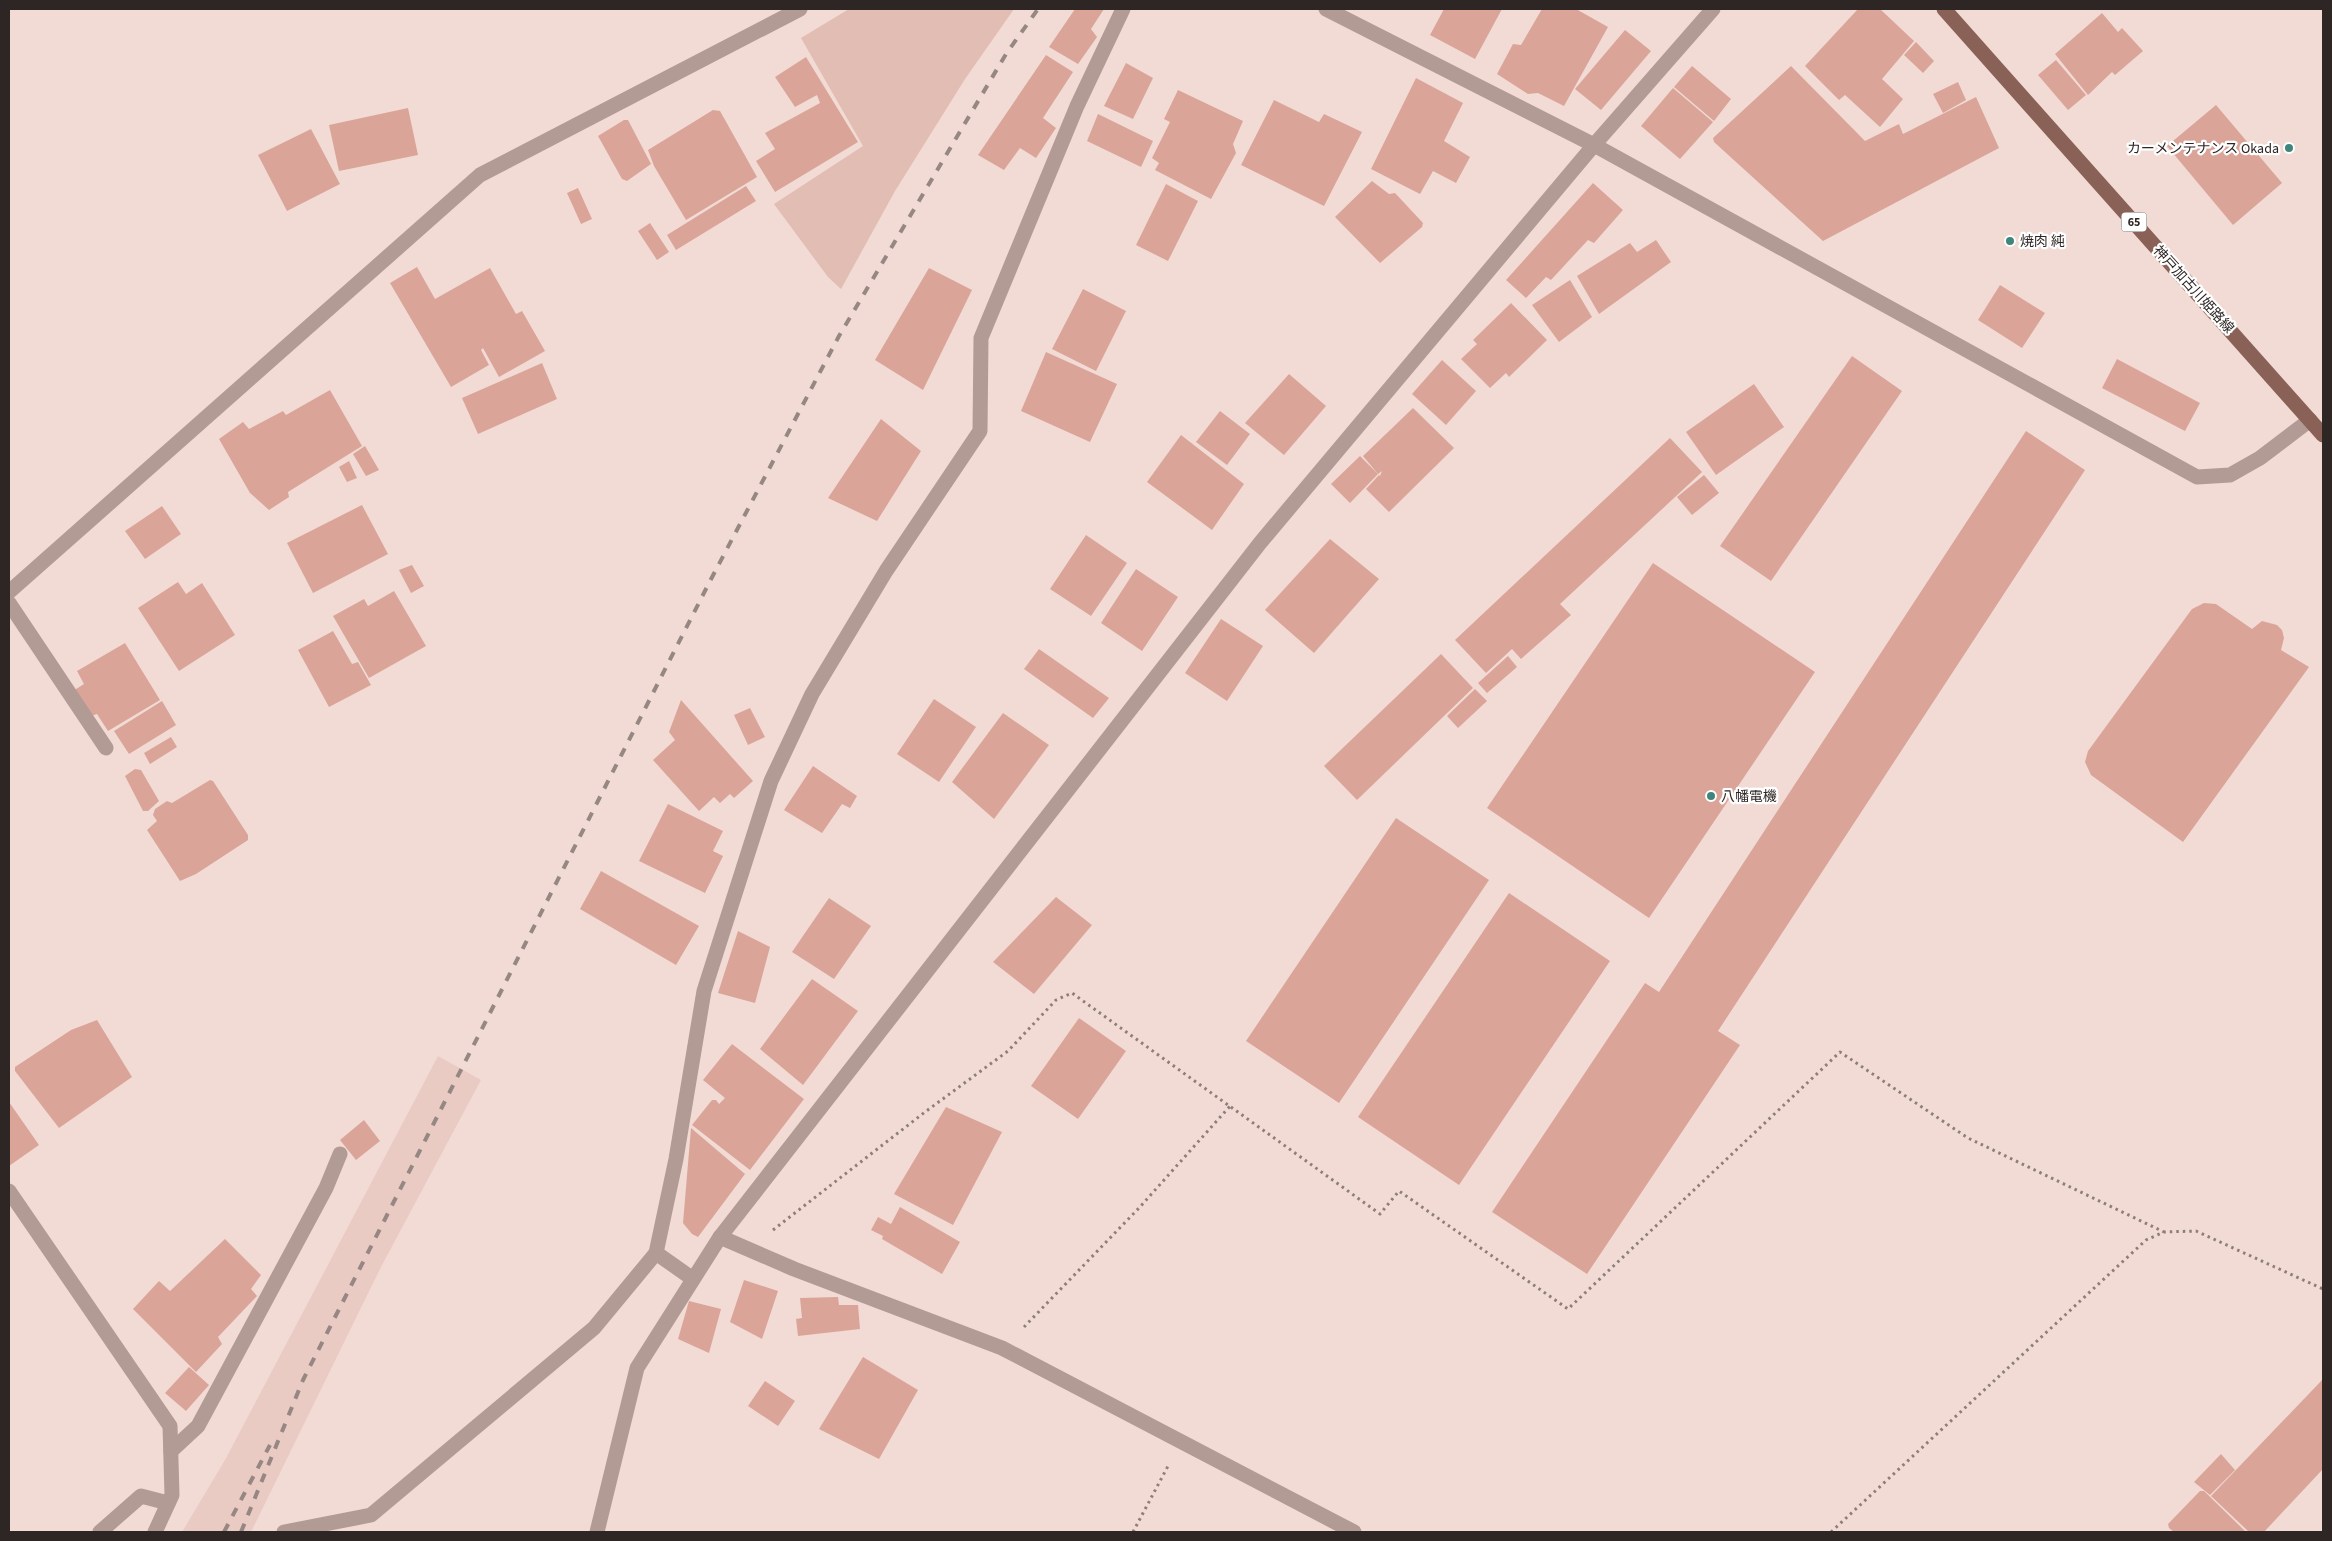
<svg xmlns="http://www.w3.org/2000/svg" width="2332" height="1541" viewBox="0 0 2332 1541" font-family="'Source Sans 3','Noto Sans JP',sans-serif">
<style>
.built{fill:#e9cbc3}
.green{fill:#e1bdb3}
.building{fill:#daa598}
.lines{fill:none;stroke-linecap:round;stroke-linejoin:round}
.path{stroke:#8d7e7a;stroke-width:3;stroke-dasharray:2.5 4;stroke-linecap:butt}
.minor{stroke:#b39b95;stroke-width:15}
.major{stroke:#896156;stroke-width:15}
.rail{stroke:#978783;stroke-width:4;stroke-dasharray:9 9;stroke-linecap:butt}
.poi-dot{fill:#3f857c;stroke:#fff;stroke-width:2}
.labels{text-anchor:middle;stroke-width:4.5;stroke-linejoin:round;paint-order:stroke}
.shield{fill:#fff;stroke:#6d6766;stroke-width:1}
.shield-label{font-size:12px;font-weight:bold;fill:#2e2624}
.poi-label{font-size:14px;fill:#2e2624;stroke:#fff;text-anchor:start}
.street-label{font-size:14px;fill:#2e2624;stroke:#fff}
</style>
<rect width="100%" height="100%" fill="#f2dbd5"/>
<polygon class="built" points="438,1056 481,1080 381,1267 251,1532 182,1532 225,1460"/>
<polygon class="green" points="849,9 1014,9 965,79 895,191 841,289 828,277 774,204 863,146 801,38"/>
<g class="building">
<polygon points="1075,9 1104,9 1091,29 1097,37 1078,64 1049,47"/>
<polygon points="1444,9 1502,9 1475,59 1430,35"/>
<polygon points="1542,9 1576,9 1608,27 1564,106 1538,93 1528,94 1497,74 1513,44 1521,45"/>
<polygon points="1858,9 1880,9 1914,41 1882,79 1903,99 1880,127 1845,95 1839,100 1805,66"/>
<polygon points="2102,13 2118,32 2122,28 2143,51 2115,75 2112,72 2088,95 2055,54"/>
<polygon points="1625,30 1651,51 1601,110 1575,89"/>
<polygon points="1916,42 1934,61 1923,73 1904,55"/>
<polygon points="1046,55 1073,72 1043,118 1056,128 1036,158 1020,148 1004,170 978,155"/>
<polygon points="806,57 858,142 775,192 756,161 775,149 765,133 820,103 817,95 795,107 775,77"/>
<polygon points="2056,60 2086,95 2068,110 2038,75"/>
<polygon points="1126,63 1153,78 1133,119 1104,106"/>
<polygon points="1692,66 1731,99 1714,121 1674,87"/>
<polygon points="1791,66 1865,141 1899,124 1903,134 1976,97 1999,148 1823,241 1714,142 1713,138"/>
<polygon points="1416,78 1463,103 1444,141 1470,157 1456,183 1433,171 1420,194 1371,169"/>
<polygon points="1958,82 1966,100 1943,113 1933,94"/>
<polygon points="1673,88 1713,122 1680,159 1641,126"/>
<polygon points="1178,90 1243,121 1233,144 1236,153 1211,199 1155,170 1159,163 1152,158 1170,122 1164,119"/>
<polygon points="1274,100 1319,122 1324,114 1362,132 1324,206 1241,165"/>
<polygon points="2216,105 2282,183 2233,225 2167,146"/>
<polygon points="408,108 418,155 339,171 329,125"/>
<polygon points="713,110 720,111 757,177 686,220 654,166 648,150"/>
<polygon points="1098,114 1153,141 1141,167 1087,141"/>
<polygon points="624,120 628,120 651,164 627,181 622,179 598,136"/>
<polygon points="311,129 340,184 287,211 258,155"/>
<polygon points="1372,181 1389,194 1395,193 1423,223 1422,227 1380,263 1335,217"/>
<polygon points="1593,183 1623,210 1594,243 1588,240 1551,280 1546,277 1526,298 1506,280"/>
<polygon points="1166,184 1198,201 1168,261 1136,245"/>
<polygon points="746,186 756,201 676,250 667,235"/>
<polygon points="578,188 592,219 581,224 567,193"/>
<polygon points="650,223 669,252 657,260 638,231"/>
<polygon points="1656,240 1671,262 1599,314 1577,276 1630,243 1637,252"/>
<polygon points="417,267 435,299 490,268 516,314 522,311 545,351 499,377 483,348 481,350 489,365 451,387 390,283"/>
<polygon points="929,268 972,290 923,390 875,360"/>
<polygon points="1570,280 1592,317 1559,342 1532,305"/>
<polygon points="2000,285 2045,313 2022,348 1978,320"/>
<polygon points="1083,289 1126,311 1096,371 1052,349"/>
<polygon points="1511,303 1547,340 1509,377 1506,373 1490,388 1461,359 1477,344 1473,340"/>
<polygon points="1046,352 1117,384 1090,442 1021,411"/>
<polygon points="1852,356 1902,391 1771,581 1720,546"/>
<polygon points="2117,359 2200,403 2185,431 2102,388"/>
<polygon points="1442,360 1476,391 1446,425 1412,394"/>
<polygon points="542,363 557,399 478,434 462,398"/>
<polygon points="1289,374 1326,406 1284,455 1245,423"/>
<polygon points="1754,384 1784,427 1716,475 1686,432"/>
<polygon points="330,390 362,446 288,492 289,497 269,510 250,493 219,439 243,422 249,429 283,411 286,415"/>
<polygon points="1413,408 1454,448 1389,512 1366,489 1379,475 1380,476 1382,471 1378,474 1363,456"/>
<polygon points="1220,411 1250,434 1227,465 1196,442"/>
<polygon points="881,419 921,451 877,521 828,498"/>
<polygon points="2026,431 2085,470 1718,1031 1740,1045 1587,1274 1492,1212 1645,983 1659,992"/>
<polygon points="1181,435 1244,484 1212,530 1147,482"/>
<polygon points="1670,438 1702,472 1560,604 1571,615 1521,659 1512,649 1486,673 1455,640"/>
<polygon points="365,446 379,470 366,476 353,454"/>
<polygon points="1360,456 1378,474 1350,503 1331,484"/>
<polygon points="349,461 357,478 347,482 339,467"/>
<polygon points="1704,475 1719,493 1692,515 1677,497"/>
<polygon points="362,505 388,554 313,593 287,543"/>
<polygon points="162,506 181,534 145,559 125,531"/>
<polygon points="1086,535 1127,563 1091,616 1050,589"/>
<polygon points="1330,539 1379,579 1314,653 1265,610"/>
<polygon points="1653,563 1815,672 1649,918 1487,808"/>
<polygon points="412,565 424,586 411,593 399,570"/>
<polygon points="1136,569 1178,597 1142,651 1101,623"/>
<polygon points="178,582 186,594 202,583 235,635 179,671 138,608"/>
<polygon points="394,591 426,646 369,678 333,616 364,599 368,606"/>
<polygon points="2204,603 2216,604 2252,629 2262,621 2277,625 2282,630 2284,638 2281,650 2309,667 2183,842 2091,775 2085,762 2088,751 2192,609"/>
<polygon points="1221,619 1263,646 1227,701 1185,673"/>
<polygon points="333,631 352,664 358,662 371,685 329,707 298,650"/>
<polygon points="125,643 160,700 108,731 97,714 88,717 73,691 84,684 77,671"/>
<polygon points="1039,649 1109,698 1093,718 1024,669"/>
<polygon points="1441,654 1473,688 1357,800 1324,766"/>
<polygon points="1508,656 1517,667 1487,693 1478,683"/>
<polygon points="1475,689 1487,701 1458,728 1447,716"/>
<polygon points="934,699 976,727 939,782 897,754"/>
<polygon points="681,700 753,781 734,798 730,794 720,803 714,797 699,811 653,760 675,740 669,732"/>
<polygon points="162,701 176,725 129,754 114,731"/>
<polygon points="750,708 765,737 748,745 734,715"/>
<polygon points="1003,713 1049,745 994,819 952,782"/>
<polygon points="171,737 177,747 150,764 144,753"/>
<polygon points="813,766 857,796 850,808 842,804 822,833 784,810"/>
<polygon points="135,769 141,770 159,801 148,811 143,811 125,776"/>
<polygon points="210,780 213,781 248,835 248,840 196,874 180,881 147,830 157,821 153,815 155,809 167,801 172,803"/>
<polygon points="668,804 723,831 713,851 723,856 705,893 639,861"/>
<polygon points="1396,818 1489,880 1339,1103 1246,1041"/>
<polygon points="601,871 699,926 676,965 580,909"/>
<polygon points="1509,893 1610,961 1459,1185 1358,1117"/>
<polygon points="1056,897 1092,925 1034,994 993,962"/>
<polygon points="829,898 871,926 834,979 792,952"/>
<polygon points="738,931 770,947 755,1003 718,993"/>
<polygon points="812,979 858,1011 803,1085 760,1049"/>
<polygon points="1079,1018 1126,1051 1078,1119 1031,1086"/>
<polygon points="97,1020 132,1077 59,1128 15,1071 15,1067 71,1030"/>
<polygon points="732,1044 804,1099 750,1170 692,1125 712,1100 716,1100 719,1104 725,1098 703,1080"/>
<polygon points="9,1102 39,1145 9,1166"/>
<polygon points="946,1107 1002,1132 953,1225 894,1194"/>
<polygon points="364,1120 380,1141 356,1160 340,1140"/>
<polygon points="691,1128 745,1174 698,1237 692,1234 683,1223"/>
<polygon points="900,1207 960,1242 942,1274 882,1239 883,1236 871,1230 878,1217 891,1224"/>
<polygon points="225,1239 261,1275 251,1289 257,1296 218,1337 222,1344 196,1372 133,1309 159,1281 170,1291"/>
<polygon points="744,1280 778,1291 762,1339 730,1322"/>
<polygon points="838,1297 839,1305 858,1305 860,1329 798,1336 796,1319 802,1318 800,1298"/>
<polygon points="689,1301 721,1309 709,1353 678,1339"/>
<polygon points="863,1357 918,1390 879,1459 819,1429"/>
<polygon points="189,1367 209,1385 186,1411 165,1393"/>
<polygon points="2323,1379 2323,1469 2264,1532 2249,1532 2211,1496"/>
<polygon points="765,1381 795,1401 778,1426 748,1406"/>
<polygon points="2221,1454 2235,1470 2210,1495 2194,1482"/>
<polygon points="2200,1491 2204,1491 2246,1532 2174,1532 2169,1528 2168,1524"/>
</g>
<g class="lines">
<g class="path">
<polyline points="773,1230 925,1112 1008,1051 1056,1000 1072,993 1380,1214 1399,1191 1568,1309 1840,1052 1968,1138 2164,1232"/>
<polyline points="1024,1327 1139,1208 1231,1105"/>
<polyline points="1133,1532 1168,1466"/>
<polyline points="1831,1532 2146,1240 2164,1232 2196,1231 2323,1289"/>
</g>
<g class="minor">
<polyline points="1326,9 1594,145 2197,477 2230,475 2260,458 2310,420"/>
<polyline points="9,592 480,175 800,9"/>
<polyline points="9,603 106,748"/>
<polyline points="9,1191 170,1426 172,1495 155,1532"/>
<polyline points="720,1237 794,1269 1002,1348 1354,1532"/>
<polyline points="656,1253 693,1279"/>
<polyline points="171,1451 198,1426 326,1188 340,1154"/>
<polyline points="100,1532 141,1496 168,1503"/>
<polyline points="284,1532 371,1515 594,1328 656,1253 676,1159 704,991 771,781 812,694 886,571 980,431 981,338 1077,106 1123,9"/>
<polyline points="597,1532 637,1368 720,1237 1260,543 1594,145 1713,9"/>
</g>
<polyline class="major" points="1944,9 2323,435"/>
<g class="rail">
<polyline points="224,1532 270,1445"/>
<polyline points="241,1532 303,1380 709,583 839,336 1006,54 1038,9"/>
</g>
</g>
<g class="poi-dot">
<circle cx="2289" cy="148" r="5"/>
<circle cx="2010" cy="241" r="5"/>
<circle cx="1711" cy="796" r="5"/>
</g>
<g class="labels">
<rect class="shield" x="2121.5" y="212.5" width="25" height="19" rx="4"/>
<g class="shield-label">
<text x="2134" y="226">65</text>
</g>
<g class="poi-label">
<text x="2279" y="153" text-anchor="end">カーメンテナンス Okada</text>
<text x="2020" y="246">焼肉 純</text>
<text x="1721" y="801">八幡電機</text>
</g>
<g class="street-label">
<text transform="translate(2194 289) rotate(48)" y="5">神戸加古川姫路線</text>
</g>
</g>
<rect width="2332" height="1541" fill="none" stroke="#2e2624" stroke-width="20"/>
</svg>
